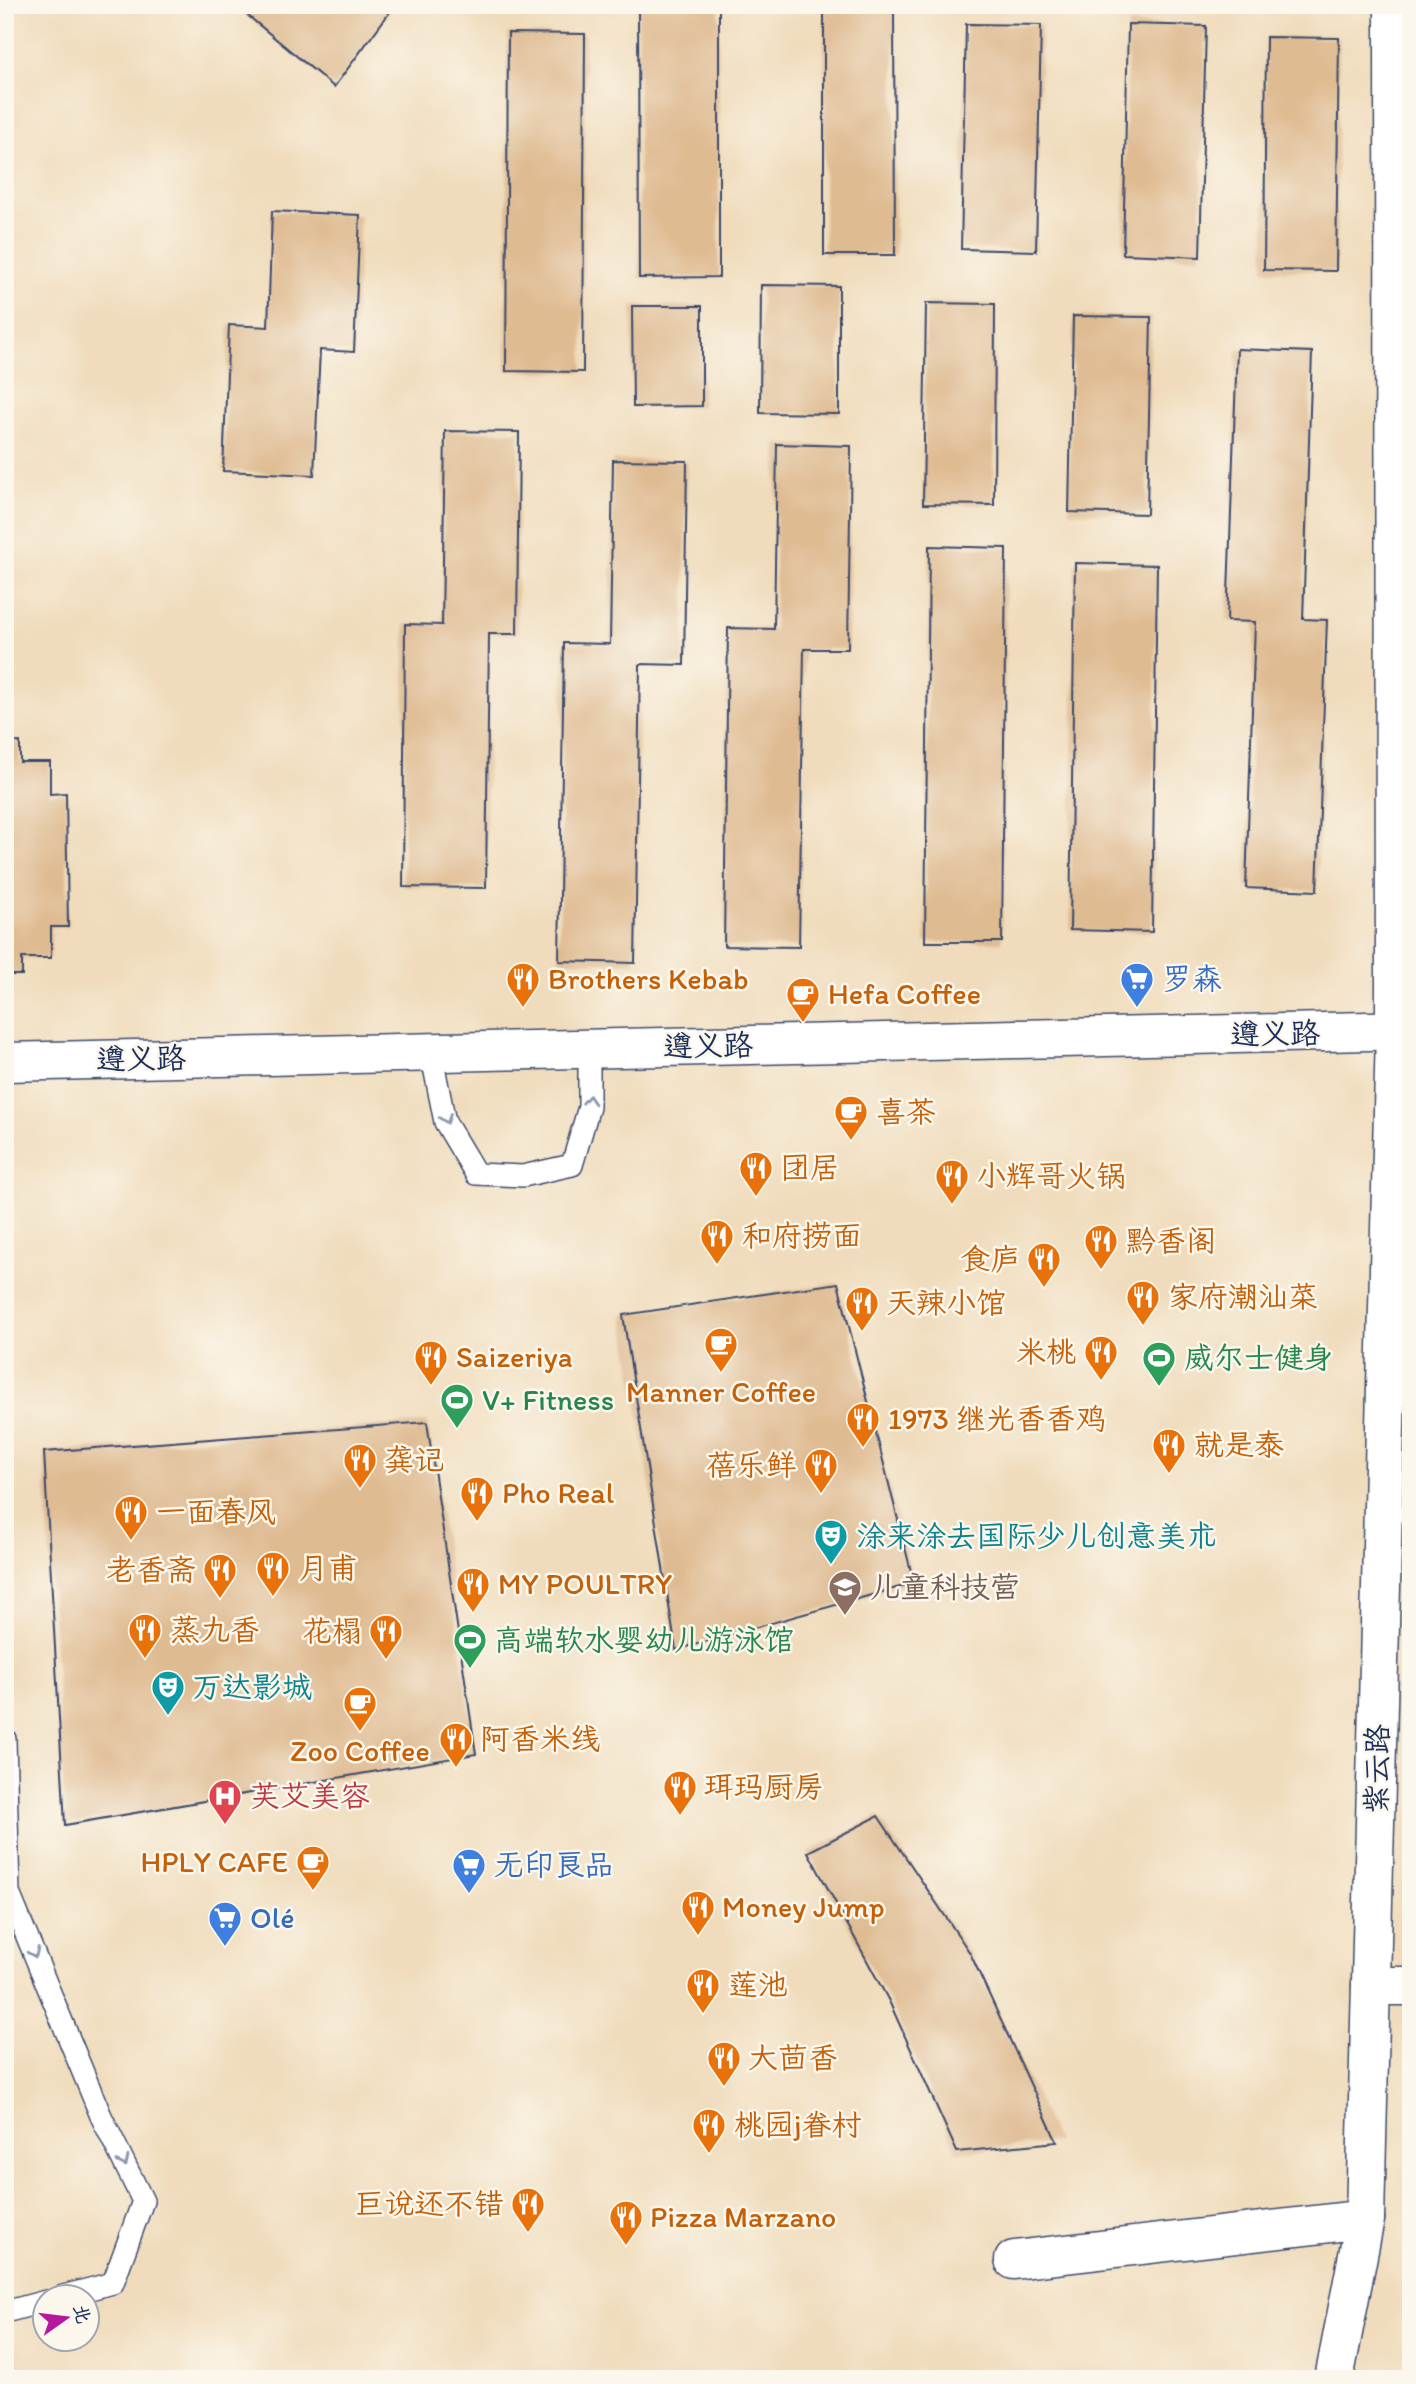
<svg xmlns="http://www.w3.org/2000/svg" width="1416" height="2384" viewBox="0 0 1416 2384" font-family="Itim,'LXGW WenKai TC',sans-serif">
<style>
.building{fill:#dfbb92}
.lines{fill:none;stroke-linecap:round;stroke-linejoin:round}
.lane-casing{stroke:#3b496c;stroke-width:24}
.street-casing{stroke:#3b496c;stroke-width:41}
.secondary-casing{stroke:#3b496c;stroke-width:41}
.lane{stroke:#fff;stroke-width:21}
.street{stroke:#fff;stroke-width:38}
.secondary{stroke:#fff;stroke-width:38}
.oneway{stroke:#8d97ae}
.labels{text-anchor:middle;stroke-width:5;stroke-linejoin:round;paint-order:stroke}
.food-label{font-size:30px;fill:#c56008;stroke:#fbf7ec;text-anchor:start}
.shop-label{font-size:30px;fill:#366cbe;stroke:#fbf7ec;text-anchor:start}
.street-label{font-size:30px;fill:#1b2f5e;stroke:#fbf7ec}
.leisure-label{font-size:30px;fill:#27864d;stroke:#fbf7ec;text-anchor:start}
.culture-label{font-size:30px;fill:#0d838f;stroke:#fbf7ec;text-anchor:start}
.education-label{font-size:30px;fill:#785e54;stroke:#fbf7ec;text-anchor:start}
.health-label{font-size:30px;fill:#be3a42;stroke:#fbf7ec;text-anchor:start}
</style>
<rect width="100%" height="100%" fill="#fbf7ec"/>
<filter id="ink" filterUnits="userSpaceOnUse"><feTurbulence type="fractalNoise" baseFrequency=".0143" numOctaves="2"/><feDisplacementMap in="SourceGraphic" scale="14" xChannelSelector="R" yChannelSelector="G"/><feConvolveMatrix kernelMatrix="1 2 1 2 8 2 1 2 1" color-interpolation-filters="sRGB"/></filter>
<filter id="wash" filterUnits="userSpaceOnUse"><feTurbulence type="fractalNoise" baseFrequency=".00686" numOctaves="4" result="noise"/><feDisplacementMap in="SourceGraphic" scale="28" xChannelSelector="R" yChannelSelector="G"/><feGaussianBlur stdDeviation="1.57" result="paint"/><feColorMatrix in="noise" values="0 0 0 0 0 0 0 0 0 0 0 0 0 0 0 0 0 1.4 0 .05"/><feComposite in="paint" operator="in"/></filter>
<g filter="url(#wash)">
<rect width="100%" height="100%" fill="#f0dcbc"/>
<g id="blocks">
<g class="building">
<polygon points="235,5 388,5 392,9 334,87"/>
<polygon points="638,5 719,5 719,277 639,278"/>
<polygon points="824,10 894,10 895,255 824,255"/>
<polygon points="966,24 1041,25 1036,251 961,249"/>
<polygon points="1128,24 1206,26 1200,257 1123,254"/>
<polygon points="508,33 585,34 583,372 506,371"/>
<polygon points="1266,37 1339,38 1336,271 1264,270"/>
<polygon points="272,211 360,215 354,352 320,350 314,475 223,471 229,325 268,327"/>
<polygon points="761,285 839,286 839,414 760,413"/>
<polygon points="926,303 995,304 994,505 923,504"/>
<polygon points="632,306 702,306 702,406 633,407"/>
<polygon points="1073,316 1151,317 1147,514 1069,512"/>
<polygon points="1237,349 1312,352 1303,619 1327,620 1317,891 1246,888 1255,622 1227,621"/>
<polygon points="445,431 519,432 517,634 489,634 486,888 403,887 405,624 442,625"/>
<polygon points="777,444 851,446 848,649 804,649 799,947 724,946 728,628 774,629"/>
<polygon points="613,460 687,461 684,665 640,664 635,963 559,961 564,643 610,644"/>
<polygon points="929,546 1006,548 1002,942 925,942"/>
<polygon points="1075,563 1157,565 1152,932 1070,930"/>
<polygon points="20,742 20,762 50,762 50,794 66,793 68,927 51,927 51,958 22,958 22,975 5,975 5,743"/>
<polygon points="838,1283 914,1583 676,1650 623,1315"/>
<polygon points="427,1422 476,1754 65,1825 44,1452"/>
<polygon points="878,1816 970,1953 1057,2142 957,2152 889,2001 808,1852"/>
</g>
</g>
</g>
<g filter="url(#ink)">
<use href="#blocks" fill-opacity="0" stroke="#3b496c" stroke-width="2"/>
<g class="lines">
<defs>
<g id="lane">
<polyline points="431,1052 445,1122 476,1174 523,1176 572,1165 589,1107 589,1049"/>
<polyline points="5,1739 9,1893"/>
<polyline points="5,1894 9,1893 101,2116 143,2201 113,2283 63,2296"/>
<polyline points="5,2312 46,2301"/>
</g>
<g id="street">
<polyline points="1371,1986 1411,1986"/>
<polyline points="1014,2260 1365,2219"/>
<polyline points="1334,2379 1365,2219 1395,1031"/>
</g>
<g id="secondary">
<polyline points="1394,5 1395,1031"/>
<polyline points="5,1062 1411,1030"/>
</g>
</defs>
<use href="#lane" class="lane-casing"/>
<use href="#street" class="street-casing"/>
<use href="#secondary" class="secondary-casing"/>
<use href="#lane" class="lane"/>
<use href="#street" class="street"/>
<use href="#secondary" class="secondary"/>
</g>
<defs><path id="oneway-chevron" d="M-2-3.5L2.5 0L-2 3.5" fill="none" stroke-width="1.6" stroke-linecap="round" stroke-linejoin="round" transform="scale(1.75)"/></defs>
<g class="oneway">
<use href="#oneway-chevron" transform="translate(589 1100) rotate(-87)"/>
<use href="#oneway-chevron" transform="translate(446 1119) rotate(71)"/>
<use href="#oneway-chevron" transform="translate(34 1953) rotate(67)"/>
<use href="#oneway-chevron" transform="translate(124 2162) rotate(64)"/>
</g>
</g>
<defs>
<symbol id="restaurant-pin" viewBox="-11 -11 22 30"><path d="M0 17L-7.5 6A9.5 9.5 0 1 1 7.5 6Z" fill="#e8710a" stroke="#fbf7ec"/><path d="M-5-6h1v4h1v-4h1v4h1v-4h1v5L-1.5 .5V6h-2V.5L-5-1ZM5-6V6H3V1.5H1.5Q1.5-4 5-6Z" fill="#fff"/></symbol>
<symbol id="supermarket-pin" viewBox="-11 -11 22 30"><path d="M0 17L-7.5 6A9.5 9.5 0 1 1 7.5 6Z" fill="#3f7fe0" stroke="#fbf7ec"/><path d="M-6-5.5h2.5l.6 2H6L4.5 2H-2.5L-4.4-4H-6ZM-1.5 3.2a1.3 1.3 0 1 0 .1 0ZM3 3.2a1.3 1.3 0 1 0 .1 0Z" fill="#fff"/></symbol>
<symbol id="cafe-pin" viewBox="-11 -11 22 30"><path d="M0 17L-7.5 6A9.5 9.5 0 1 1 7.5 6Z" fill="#e8710a" stroke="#fbf7ec"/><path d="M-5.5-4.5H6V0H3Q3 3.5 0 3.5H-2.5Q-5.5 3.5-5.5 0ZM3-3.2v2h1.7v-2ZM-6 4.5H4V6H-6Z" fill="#fff"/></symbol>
<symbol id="stadium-pin" viewBox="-11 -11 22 30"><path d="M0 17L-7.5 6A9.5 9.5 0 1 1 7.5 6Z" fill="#2e9e5b" stroke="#fbf7ec"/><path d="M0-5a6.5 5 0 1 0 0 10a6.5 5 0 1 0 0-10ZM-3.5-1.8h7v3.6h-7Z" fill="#fff"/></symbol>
<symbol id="theatre-pin" viewBox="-11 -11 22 30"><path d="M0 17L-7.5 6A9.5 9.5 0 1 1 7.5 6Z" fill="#0f9aa8" stroke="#fbf7ec"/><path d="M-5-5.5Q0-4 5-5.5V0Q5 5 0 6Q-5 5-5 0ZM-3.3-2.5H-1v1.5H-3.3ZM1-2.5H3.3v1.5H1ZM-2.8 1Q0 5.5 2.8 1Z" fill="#fff"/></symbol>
<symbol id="school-pin" viewBox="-11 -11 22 30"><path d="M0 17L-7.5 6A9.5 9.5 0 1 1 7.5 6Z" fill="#8d6e63" stroke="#fbf7ec"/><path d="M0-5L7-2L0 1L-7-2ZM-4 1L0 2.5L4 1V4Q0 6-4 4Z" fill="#fff"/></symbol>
<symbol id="hospital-pin" viewBox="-11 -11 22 30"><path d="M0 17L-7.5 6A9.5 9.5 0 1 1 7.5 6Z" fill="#e0444e" stroke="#fbf7ec"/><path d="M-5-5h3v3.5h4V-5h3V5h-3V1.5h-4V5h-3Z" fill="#fff"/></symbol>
</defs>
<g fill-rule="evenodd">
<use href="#restaurant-pin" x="504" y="960" width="38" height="52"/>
<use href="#supermarket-pin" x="1118" y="960" width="38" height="52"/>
<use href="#cafe-pin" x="784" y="975" width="38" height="52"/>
<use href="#cafe-pin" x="832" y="1093" width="38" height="52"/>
<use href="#restaurant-pin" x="737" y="1149" width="38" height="52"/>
<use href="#restaurant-pin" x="933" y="1157" width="38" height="52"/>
<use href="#restaurant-pin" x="698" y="1217" width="38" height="52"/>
<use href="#restaurant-pin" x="1082" y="1222" width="38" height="52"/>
<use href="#restaurant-pin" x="1025" y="1240" width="38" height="52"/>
<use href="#restaurant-pin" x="1124" y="1278" width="38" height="52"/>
<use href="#restaurant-pin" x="843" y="1284" width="38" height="52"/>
<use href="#cafe-pin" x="702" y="1325" width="38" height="52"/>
<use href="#restaurant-pin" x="1082" y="1333" width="38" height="52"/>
<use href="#restaurant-pin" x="412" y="1338" width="38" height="52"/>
<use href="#stadium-pin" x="1140" y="1339" width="38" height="52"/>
<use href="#stadium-pin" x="438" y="1381" width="38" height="52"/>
<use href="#restaurant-pin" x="844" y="1400" width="38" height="52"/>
<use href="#restaurant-pin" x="1150" y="1426" width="38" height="52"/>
<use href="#restaurant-pin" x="341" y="1441" width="38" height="52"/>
<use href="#restaurant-pin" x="802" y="1446" width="38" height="52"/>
<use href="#restaurant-pin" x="458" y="1474" width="38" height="52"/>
<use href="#restaurant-pin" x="112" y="1493" width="38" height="52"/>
<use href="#theatre-pin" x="812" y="1517" width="38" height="52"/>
<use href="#restaurant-pin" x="254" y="1549" width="38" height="52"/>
<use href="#restaurant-pin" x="201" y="1551" width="38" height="52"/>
<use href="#restaurant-pin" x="454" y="1565" width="38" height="52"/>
<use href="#school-pin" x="826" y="1568" width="38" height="52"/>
<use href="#restaurant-pin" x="126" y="1611" width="38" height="52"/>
<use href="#restaurant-pin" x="367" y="1612" width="38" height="52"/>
<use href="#stadium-pin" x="451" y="1621" width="38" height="52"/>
<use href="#theatre-pin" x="149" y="1668" width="38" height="52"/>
<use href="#cafe-pin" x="341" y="1684" width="38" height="52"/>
<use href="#restaurant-pin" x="437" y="1720" width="38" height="52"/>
<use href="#restaurant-pin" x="661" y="1768" width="38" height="52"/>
<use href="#hospital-pin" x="206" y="1777" width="38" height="52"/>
<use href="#cafe-pin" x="294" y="1843" width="38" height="52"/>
<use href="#supermarket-pin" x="450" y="1846" width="38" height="52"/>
<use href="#restaurant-pin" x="679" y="1888" width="38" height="52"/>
<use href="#supermarket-pin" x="206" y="1899" width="38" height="52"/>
<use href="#restaurant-pin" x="684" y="1966" width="38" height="52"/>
<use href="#restaurant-pin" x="705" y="2039" width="38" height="52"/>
<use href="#restaurant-pin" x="690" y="2106" width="38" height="52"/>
<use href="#restaurant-pin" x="509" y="2185" width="38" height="52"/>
<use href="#restaurant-pin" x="607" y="2198" width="38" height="52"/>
</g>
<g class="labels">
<g class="food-label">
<text x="548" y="989">Brothers Kebab</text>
<text x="828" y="1004">Hefa Coffee</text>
<text x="876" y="1122">喜茶</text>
<text x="780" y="1178">团居</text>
<text x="976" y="1186">小辉哥火锅</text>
<text x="742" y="1246">和府捞面</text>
<text x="1126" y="1251">黔香阁</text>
<text x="1020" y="1269" text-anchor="end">食庐</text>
<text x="1168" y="1307">家府潮汕菜</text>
<text x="886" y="1313">天辣小馆</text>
<text x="1076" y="1362" text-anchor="end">米桃</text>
<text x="456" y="1367">Saizeriya</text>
<text x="721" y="1402" text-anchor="middle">Manner Coffee</text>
<text x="888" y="1429">1973 继光香香鸡</text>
<text x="1194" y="1455">就是泰</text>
<text x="384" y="1470">龚记</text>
<text x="796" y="1475" text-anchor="end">蓓乐鲜</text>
<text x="502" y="1503">Pho Real</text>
<text x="156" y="1522">一面春风</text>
<text x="298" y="1578">月甫</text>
<text x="196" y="1580" text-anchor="end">老香斋</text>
<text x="498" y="1594">MY POULTRY</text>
<text x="170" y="1640">蒸九香</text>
<text x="362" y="1641" text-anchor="end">花榻</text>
<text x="480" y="1749">阿香米线</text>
<text x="360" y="1761" text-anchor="middle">Zoo Coffee</text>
<text x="704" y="1797">珥玛厨房</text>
<text x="288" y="1872" text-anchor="end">HPLY CAFE</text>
<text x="722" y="1917">Money Jump</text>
<text x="728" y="1995">莲池</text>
<text x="748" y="2068">大茴香</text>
<text x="734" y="2135">桃园j眷村</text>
<text x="504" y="2214" text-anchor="end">巨说还不错</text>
<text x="650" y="2227">Pizza Marzano</text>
</g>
<g class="shop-label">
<text x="1162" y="989">罗森</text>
<text x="494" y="1875">无印良品</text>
<text x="250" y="1928">Olé</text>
</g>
<g class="street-label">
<text transform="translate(1275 1034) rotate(-1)" y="10">遵义路</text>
<text transform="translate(708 1046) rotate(-1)" y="10">遵义路</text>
<text transform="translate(141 1059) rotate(-1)" y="10">遵义路</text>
<text transform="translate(1377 1769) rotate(-89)" y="10">紫云路</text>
</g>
<g class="leisure-label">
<text x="1184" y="1368">威尔士健身</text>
<text x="482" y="1410">V+ Fitness</text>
<text x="494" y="1650">高端软水婴幼儿游泳馆</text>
</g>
<g class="culture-label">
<text x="856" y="1546">涂来涂去国际少儿创意美术</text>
<text x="192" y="1697">万达影城</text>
</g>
<g class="education-label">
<text x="870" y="1597">儿童科技营</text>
</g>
<g class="health-label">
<text x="250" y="1806">芙艾美容</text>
</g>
</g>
<rect width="1416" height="2384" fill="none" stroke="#fbf7ec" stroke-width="28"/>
<g transform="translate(66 2318) rotate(76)"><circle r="33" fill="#fbf7ec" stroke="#a1a7b3" stroke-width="2"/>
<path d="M0-5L12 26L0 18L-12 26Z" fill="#b5179e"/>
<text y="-10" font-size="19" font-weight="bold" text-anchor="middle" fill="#1b2f5e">北</text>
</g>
</svg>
